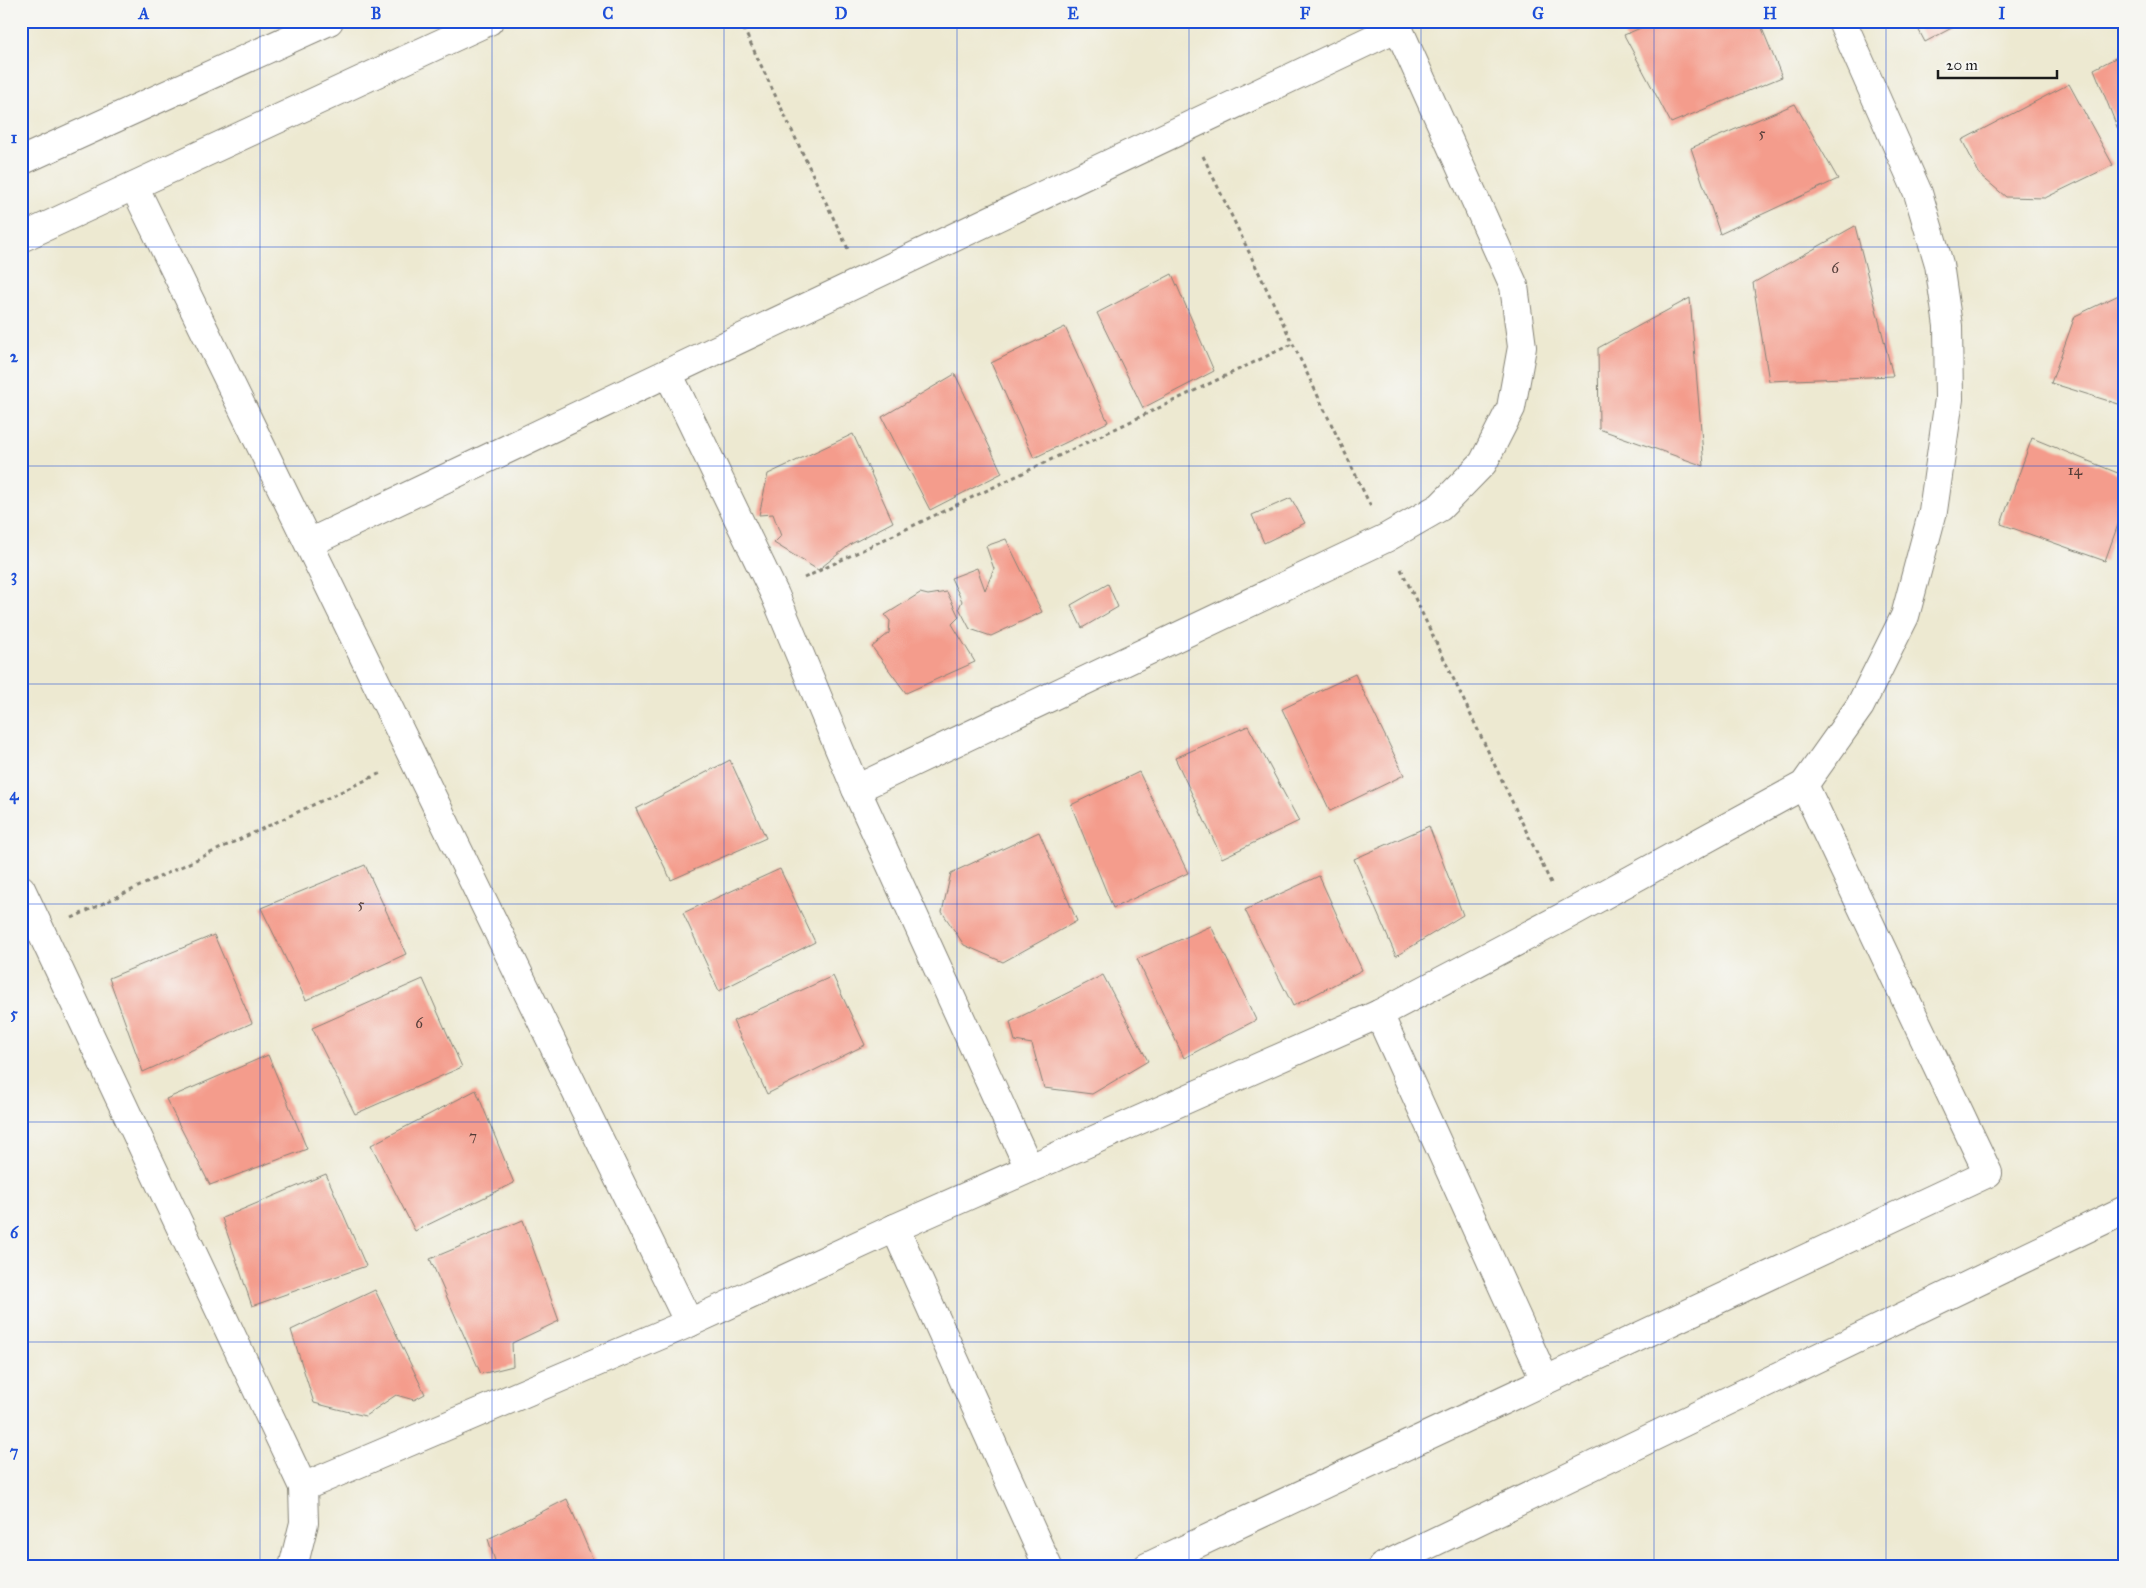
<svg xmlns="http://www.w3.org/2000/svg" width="2146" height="1588" viewBox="0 0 2146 1588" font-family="'IM FELL Great Primer',serif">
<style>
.building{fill:#f49c8c}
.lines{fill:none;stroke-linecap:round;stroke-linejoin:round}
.minor-casing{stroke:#848276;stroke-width:30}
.path{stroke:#848276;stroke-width:3;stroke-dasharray:4 4;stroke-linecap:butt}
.minor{stroke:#fff;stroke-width:28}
.grid{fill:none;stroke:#1d4ed8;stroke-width:1;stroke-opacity:0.55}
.labels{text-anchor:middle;stroke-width:4.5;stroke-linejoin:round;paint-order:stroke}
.number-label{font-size:15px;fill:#523c38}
.neatline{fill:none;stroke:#1d4ed8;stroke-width:2}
.grid-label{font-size:16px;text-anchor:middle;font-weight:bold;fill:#1d4ed8}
</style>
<rect width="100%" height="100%" fill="#f6f6f2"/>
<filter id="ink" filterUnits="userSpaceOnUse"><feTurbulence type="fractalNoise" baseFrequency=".02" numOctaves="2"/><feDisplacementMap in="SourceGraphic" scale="10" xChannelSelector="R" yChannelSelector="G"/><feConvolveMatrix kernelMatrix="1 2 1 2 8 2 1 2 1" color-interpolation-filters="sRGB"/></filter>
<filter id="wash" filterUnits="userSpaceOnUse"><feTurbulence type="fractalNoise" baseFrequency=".0096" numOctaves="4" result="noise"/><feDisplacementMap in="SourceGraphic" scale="20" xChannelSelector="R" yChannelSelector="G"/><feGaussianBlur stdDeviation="1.12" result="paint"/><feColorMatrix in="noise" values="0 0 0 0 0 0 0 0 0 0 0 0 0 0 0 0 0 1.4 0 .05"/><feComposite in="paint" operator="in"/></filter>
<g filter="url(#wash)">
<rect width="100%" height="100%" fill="#ede9d1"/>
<g id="blocks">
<g class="building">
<polygon points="1657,21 1759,21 1782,77 1671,123 1624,35"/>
<polygon points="1914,21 1965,21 1925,42"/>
<polygon points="2125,53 2125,147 2094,69"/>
<polygon points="2069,84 2113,165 2045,198 2006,197 1980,175 1962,140"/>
<polygon points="1795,104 1838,179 1720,234 1691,148"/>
<polygon points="1855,226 1893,376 1769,381 1753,283"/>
<polygon points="1172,274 1214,371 1143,408 1097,313"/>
<polygon points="2125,292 2125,406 2051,383 2075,316"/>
<polygon points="1690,298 1704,466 1599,429 1598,348"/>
<polygon points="1065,327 1108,422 1034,458 991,363"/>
<polygon points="955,374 1002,473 930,510 882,417"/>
<polygon points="853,434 893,522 851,544 818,570 774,543 781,536 773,514 759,515 768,474"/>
<polygon points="2032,438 2125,476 2125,505 2105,561 2001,524"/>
<polygon points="1291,498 1305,523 1264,543 1252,515"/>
<polygon points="1006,539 1042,612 991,636 970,629 959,608 962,601 951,578 977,568 985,590 994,569 986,546"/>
<polygon points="1108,584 1118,607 1082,628 1071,605"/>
<polygon points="947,592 959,617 952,624 975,662 906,693 872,647 889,633 890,621 885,615 920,593 928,595"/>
<polygon points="1355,674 1404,775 1330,811 1282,709"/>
<polygon points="1248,726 1299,821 1222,858 1175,758"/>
<polygon points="730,760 766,838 671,880 636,809"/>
<polygon points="1139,772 1188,873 1113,908 1071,805"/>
<polygon points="1429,826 1463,915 1396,956 1354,859"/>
<polygon points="1039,832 1077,921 1003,962 964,945 942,912 951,873"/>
<polygon points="365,865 406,954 306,1000 261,908"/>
<polygon points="780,869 815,942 719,991 683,913"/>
<polygon points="1319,876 1362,970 1293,1006 1245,910"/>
<polygon points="1211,926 1256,1020 1184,1058 1137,959"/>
<polygon points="214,935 252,1023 143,1072 109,978"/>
<polygon points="1103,975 1148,1061 1092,1094 1044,1088 1032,1044 1015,1041 1010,1022"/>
<polygon points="833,976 865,1045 767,1094 733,1021"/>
<polygon points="423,979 462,1067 355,1114 312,1028"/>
<polygon points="268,1055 307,1149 210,1185 166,1099"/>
<polygon points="476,1090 514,1183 415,1231 371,1145"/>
<polygon points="326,1174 366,1266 252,1306 222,1218"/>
<polygon points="523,1220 559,1321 512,1343 513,1366 481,1374 430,1259"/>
<polygon points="375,1290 425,1394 414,1400 396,1395 365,1416 314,1403 291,1330"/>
<polygon points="567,1499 596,1567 497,1567 488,1539"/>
</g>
</g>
</g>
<g filter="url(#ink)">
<use href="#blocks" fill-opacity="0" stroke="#848276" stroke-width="1"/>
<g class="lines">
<defs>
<g id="minor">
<polyline points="21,161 329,21"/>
<polyline points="134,186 689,1323"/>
<polyline points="21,238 489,21"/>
<polyline points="668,373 775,595 856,789 1029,1168"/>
<polyline points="309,543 1398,27"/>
<polyline points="856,789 1386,538 1440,507 1483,463 1511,408 1522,347 1514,286 1395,21"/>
<polyline points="21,889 303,1487 304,1523 293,1567"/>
<polyline points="1379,1014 1545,1380"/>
<polyline points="895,1228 1048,1567"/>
<polyline points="303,1487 689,1323 895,1228 1379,1014 1567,915 1804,785 1860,706 1905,616 1933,511 1949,399 1948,326 1939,264 1918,193 1842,21"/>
<polyline points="1147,1567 1988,1173 1804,785"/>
<polyline points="1382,1567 2125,1210"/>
</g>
</defs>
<use href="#minor" class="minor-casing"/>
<g class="path">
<polyline points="740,21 848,249"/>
<polyline points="1203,156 1371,507"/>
<polyline points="1401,569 1551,883"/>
<polyline points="804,578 1292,344"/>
<polyline points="72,918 383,772"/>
</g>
<use href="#minor" class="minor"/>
</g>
</g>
<path class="grid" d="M260,21V1567M492,21V1567M724,21V1567M957,21V1567M1189,21V1567M1421,21V1567M1654,21V1567M1886,21V1567M21,247H2125M21,466H2125M21,684H2125M21,904H2125M21,1122H2125M21,1342H2125"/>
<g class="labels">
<g class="number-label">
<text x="1762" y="138">5</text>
<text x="1835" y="273">6</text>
<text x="2075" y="475">14</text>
<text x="361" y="909">5</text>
<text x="419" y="1028">6</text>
<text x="473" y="1141">7</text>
</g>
</g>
<rect width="2146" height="1588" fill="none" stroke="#f6f6f2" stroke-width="55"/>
<path d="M1938 70v8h119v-8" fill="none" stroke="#1c1c1c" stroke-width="2.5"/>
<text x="1946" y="70" font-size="15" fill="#1c1c1c" stroke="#f6f6f2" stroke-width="4" paint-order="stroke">20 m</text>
<rect x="28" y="28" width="2090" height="1532" class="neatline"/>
<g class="grid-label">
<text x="144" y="19">A</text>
<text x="376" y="19">B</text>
<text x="608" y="19">C</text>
<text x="841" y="19">D</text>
<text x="1073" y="19">E</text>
<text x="1305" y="19">F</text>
<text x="1538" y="19">G</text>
<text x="1770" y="19">H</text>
<text x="2002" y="19">I</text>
<text x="14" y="143">1</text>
<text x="14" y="362">2</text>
<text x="14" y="581">3</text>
<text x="14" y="800">4</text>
<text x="14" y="1019">5</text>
<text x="14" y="1238">6</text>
<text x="14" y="1457">7</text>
</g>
</svg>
